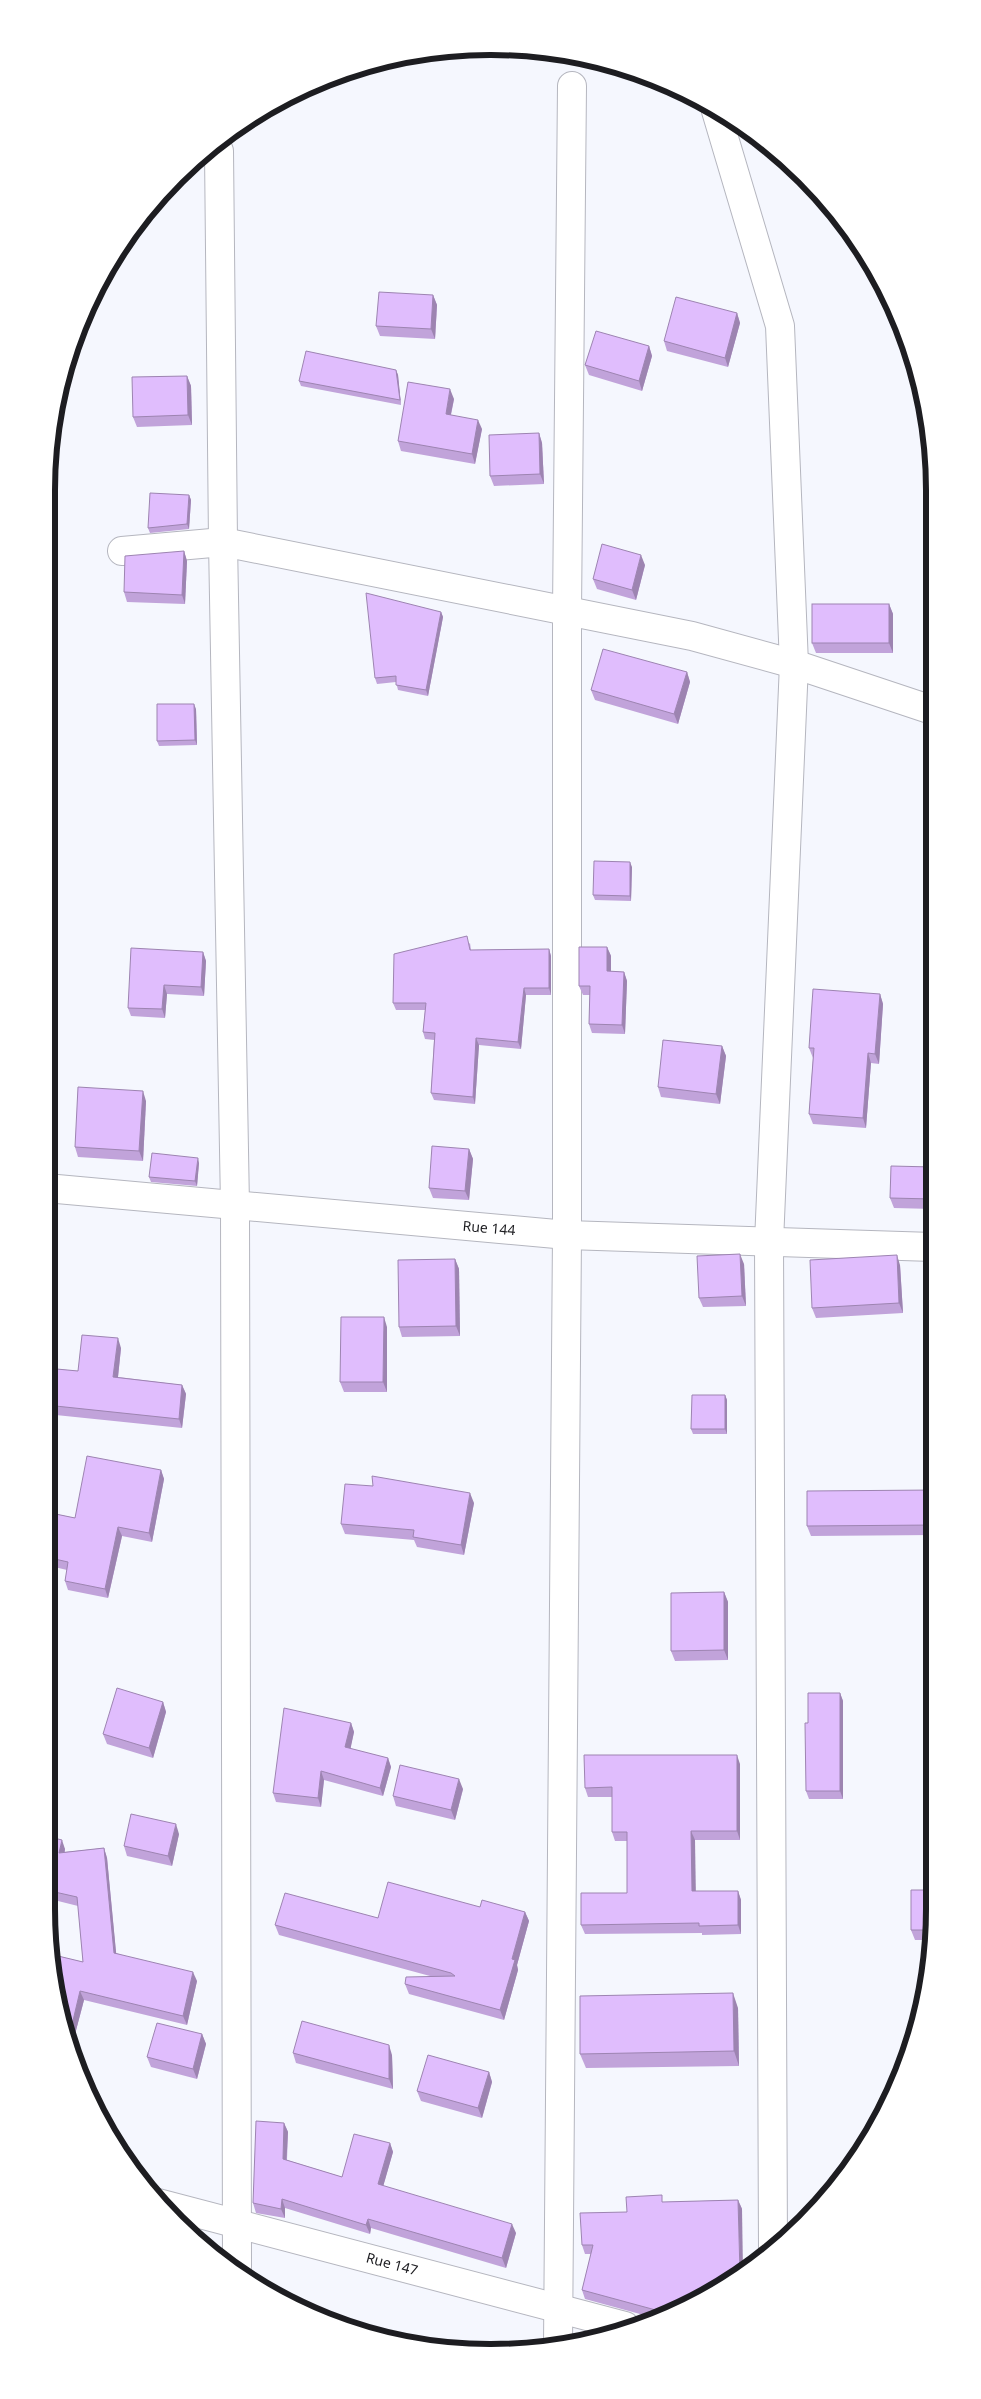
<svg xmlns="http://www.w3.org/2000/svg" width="981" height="2399" viewBox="0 0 981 2399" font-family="'Noto Sans',sans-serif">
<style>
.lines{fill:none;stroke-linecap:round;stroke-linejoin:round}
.minor-casing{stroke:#b5b6bf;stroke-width:30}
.minor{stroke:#fff;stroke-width:28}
.wall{fill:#c1a3da}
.shaded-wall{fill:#9d84b1}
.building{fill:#e0bdfd;stroke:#9d84b1}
.labels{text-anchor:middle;stroke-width:4.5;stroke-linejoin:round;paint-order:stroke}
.street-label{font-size:14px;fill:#1d1d21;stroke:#fff}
.rim{fill:none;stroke:#1d1d21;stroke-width:6}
</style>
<rect width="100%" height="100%" fill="#f5f7fe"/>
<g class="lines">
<defs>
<g id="minor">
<polyline points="716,111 780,326 794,664 769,1242 773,2250"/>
<polyline points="219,151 223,542 235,1205 237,2267"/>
<polyline points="122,551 223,542 692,636 794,664 932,710"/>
<polyline points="46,1188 567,1235 933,1247"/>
<polyline points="158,2203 625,2326"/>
<polyline points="558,2345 567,1235 567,611 572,86"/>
</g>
</defs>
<use href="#minor" class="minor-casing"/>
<use href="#minor" class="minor"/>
</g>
<g class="wall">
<polygon points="433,295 437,305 435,339 380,336 376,326"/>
<polygon points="737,313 740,323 728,367 667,351 664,341"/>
<polygon points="649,346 652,356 642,391 589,375 585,365"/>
<polygon points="396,370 398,375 401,405 301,386 299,381"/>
<polygon points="187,376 191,386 192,425 137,427 133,417"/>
<polygon points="454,399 451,415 482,429 475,464 401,451 398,441"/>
<polygon points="539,433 542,443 544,484 494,486 490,476"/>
<polygon points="189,495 191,500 189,529 150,533 148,528"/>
<polygon points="184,551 187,561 185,604 127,602 124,592"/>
<polygon points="645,565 636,600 597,589 593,579"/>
<polygon points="889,604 893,614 893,653 816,653 812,643"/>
<polygon points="441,612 443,617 428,696 398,690 396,682 377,684 375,678"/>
<polygon points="687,672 690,682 678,724 595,700 591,690"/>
<polygon points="196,709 197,745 159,746 157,741"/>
<polygon points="632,867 631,901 595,900 593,895"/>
<polygon points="470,943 471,950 549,949 551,956 551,995 526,995 521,1049 479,1045 475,1104 434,1100 431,1093 434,1040 425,1039 423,1032 425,1010 396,1010 393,1003"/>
<polygon points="607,947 611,956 611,971 624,972 627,981 625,1034 592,1033 589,1024 590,995 583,995 579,986"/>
<polygon points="203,952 206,961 204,996 167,994 165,1018 131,1016 128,1008"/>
<polygon points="880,994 883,1004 879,1064 871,1063 866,1128 813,1124 809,1114 813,1058 809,1048"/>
<polygon points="722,1046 726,1056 720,1104 661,1097 658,1087"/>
<polygon points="146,1101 143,1161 78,1157 75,1147"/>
<polygon points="469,1149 473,1159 469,1200 433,1198 429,1188"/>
<polygon points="199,1163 197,1186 151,1182 149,1177"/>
<polygon points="933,1167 933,1209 894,1208 890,1198"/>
<polygon points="455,1259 459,1269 460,1336 402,1337 399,1327"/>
<polygon points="744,1264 746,1306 703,1307 699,1298"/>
<polygon points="900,1265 903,1313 816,1318 812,1308"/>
<polygon points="387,1327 387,1392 344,1392 340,1382"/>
<polygon points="121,1348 118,1377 182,1385 186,1394 182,1428 46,1414 46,1368 78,1371"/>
<polygon points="725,1395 727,1400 727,1434 693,1434 691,1429"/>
<polygon points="161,1470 164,1479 152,1542 122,1536 108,1598 68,1590 65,1581 67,1570 46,1565 46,1512 75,1518"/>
<polygon points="934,1490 934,1535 811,1536 807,1526"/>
<polygon points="474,1503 464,1555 417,1547 414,1540 345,1534 341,1524"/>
<polygon points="724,1592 728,1602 728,1660 675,1661 671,1651"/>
<polygon points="840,1693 843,1701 843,1799 809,1799 806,1791 808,1723"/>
<polygon points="163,1702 166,1712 153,1758 107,1744 103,1734"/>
<polygon points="351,1723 354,1732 350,1749 388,1758 391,1767 383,1796 324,1780 321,1807 276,1802 273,1793"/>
<polygon points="740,1764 740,1840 695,1840 695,1891 738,1891 741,1900 741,1934 702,1935 702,1933 585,1934 581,1925 627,1893 627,1841 615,1841 612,1832 612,1797 588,1797 585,1788"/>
<polygon points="463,1789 455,1820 396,1806 393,1796"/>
<polygon points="179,1834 172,1866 127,1856 124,1846"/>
<polygon points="46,1836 65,1849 65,1852 104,1848 107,1858 116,1953 197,1981 187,2025 84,2000 74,2038 67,2036 54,1955 83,1962 78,1906 46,1898"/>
<polygon points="480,1907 525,1912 529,1921 517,1965 518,1970 504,2020 409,1994 405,1984 430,1976 279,1935 275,1925 378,1918"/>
<polygon points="935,1908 930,1940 915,1940 911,1930"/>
<polygon points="738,2008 739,2066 586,2068 580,2054"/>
<polygon points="202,2034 206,2044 197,2079 151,2067 147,2057"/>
<polygon points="293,2053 392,2055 393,2089 296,2063"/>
<polygon points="489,2072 492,2082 482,2118 421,2101 417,2091"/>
<polygon points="284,2123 288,2132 287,2160 342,2177 390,2143 393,2152 383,2186 516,2233 506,2268 371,2228 370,2234 285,2208 285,2218 256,2213 253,2203"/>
<polygon points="738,2200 742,2209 713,2293 651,2317 585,2299 582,2290 591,2254 585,2254 582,2245 627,2212 664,2202"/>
</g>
<g class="shaded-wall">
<polygon points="433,295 437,305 435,339 431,329"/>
<polygon points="737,313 740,323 728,367 725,358"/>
<polygon points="649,346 652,356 642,391 639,381"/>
<polygon points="396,370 398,375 401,405 400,400"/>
<polygon points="187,376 191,386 192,425 188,415"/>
<polygon points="450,389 454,399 449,423 446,414"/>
<polygon points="478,420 482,429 475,464 472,454"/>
<polygon points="539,433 542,443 544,484 540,474"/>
<polygon points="189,495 191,500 189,529 187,524"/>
<polygon points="184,551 187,561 185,604 182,595"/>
<polygon points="641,555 645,565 636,600 632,590"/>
<polygon points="889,604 893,614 893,653 889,643"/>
<polygon points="441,612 443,617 428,696 426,690"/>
<polygon points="687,672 690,682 678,724 674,714"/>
<polygon points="194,704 196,709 197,745 195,740"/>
<polygon points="630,862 632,867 631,901 630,896"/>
<polygon points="607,947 611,956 611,980 607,971"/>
<polygon points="549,949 551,956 551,995 549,988"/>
<polygon points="203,952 206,961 204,996 201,987"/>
<polygon points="624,972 627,981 625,1034 622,1025"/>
<polygon points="164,985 167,994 165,1018 162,1009"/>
<polygon points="524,988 526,995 521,1049 518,1042"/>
<polygon points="880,994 883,1004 879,1064 875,1054"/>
<polygon points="476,1038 479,1045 475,1104 473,1097"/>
<polygon points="722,1046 726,1056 720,1104 716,1094"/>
<polygon points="868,1053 871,1063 866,1128 863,1118"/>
<polygon points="143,1091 146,1101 143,1161 139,1151"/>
<polygon points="469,1149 473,1159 469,1200 465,1191"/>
<polygon points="198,1158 199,1163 197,1186 195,1181"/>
<polygon points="740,1254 744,1264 746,1306 742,1296"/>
<polygon points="897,1255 900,1265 903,1313 899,1303"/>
<polygon points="455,1259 459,1269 460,1336 456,1326"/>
<polygon points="384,1317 387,1327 387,1392 383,1382"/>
<polygon points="118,1338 121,1348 117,1386 113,1377"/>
<polygon points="182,1385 186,1394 182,1428 179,1419"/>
<polygon points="725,1395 727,1400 727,1434 725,1429"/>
<polygon points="161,1470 164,1479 152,1542 149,1533"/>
<polygon points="470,1493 474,1503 464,1555 461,1545"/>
<polygon points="118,1527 122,1536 108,1598 105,1589"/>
<polygon points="724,1592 728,1602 728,1660 724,1650"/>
<polygon points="840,1693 843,1701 843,1799 840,1791"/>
<polygon points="163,1702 166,1712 153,1758 149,1748"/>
<polygon points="351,1723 354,1732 349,1756 345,1747"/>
<polygon points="737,1755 740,1764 740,1840 737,1831"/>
<polygon points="388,1758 391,1767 383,1796 380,1788"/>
<polygon points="321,1771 324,1780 321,1807 318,1798"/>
<polygon points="459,1779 463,1789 455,1820 451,1810"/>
<polygon points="176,1824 179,1834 172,1866 168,1856"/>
<polygon points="691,1831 695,1840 696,1900 692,1891"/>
<polygon points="62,1840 65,1849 62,1862 59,1853"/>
<polygon points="104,1848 107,1858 117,1962 114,1953"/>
<polygon points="738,1891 741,1900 741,1934 738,1925"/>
<polygon points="525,1912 529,1921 517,1965 518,1970 504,2020 500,2010 512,1959"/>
<polygon points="193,1972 197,1981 187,2025 183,2016"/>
<polygon points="80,1991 84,2000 74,2038 71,2029"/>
<polygon points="733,1993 738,2008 739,2066 734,2051"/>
<polygon points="202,2034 206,2044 197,2079 193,2069"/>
<polygon points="389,2045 392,2055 393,2089 389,2079"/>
<polygon points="489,2072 492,2082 482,2118 478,2108"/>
<polygon points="284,2123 288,2132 286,2168 283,2159"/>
<polygon points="390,2143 393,2152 381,2194 378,2184"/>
<polygon points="282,2199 285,2208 285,2218 281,2209"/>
<polygon points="738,2200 742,2209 743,2271 740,2273"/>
<polygon points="368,2219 371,2228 370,2234 366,2225"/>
<polygon points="512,2224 516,2233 506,2268 502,2258"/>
</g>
<g class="building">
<polygon points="379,292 433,295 431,329 376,326"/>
<polygon points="676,297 737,313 725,358 664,341"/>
<polygon points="596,331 649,346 639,381 585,365"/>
<polygon points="306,351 396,370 400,400 299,381"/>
<polygon points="187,376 188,415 133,417 132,377"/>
<polygon points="408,382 450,389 446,414 478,420 472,454 398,441"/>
<polygon points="539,433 540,474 490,476 489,435"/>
<polygon points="150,493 189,495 187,524 148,528"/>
<polygon points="602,544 641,555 632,590 593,579"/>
<polygon points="184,551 182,595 124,592 125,556"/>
<polygon points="366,593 441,612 426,690 396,685 396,676 375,678"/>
<rect x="812" y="604" width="77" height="39"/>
<polygon points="603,649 687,672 674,714 591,690"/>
<polygon points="157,704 194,704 195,740 157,741"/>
<polygon points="594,861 630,862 630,896 593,895"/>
<polygon points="467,936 470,950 549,949 549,988 524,988 518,1042 476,1038 473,1097 431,1093 435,1033 423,1032 426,1003 393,1003 394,954"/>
<polygon points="579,947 607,947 607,971 624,972 622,1025 589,1024 590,986 579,986"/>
<polygon points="131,948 203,952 201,987 164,985 162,1009 128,1008"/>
<polygon points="813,989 880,994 875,1054 868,1053 863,1118 809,1114 814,1048 809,1048"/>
<polygon points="663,1040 722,1046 716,1094 658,1087"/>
<polygon points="78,1087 143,1091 139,1151 75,1147"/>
<polygon points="432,1146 469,1149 465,1191 429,1188"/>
<polygon points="152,1153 198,1158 195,1181 149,1177"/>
<polygon points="891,1166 933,1167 933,1199 890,1198"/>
<polygon points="740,1254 742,1296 699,1298 697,1256"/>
<polygon points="897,1255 899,1303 812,1308 810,1260"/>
<polygon points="455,1259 456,1326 399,1327 398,1260"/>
<polygon points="341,1317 384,1317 383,1382 340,1382"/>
<polygon points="82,1335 118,1338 113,1377 182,1385 179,1419 46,1405 46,1368 78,1371"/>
<polygon points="692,1395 725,1395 725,1429 691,1429"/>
<polygon points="87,1456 161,1470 149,1533 118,1527 105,1589 65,1581 68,1562 46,1557 46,1512 75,1518"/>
<polygon points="372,1476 470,1493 461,1545 413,1537 414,1530 341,1524 345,1484 373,1486"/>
<polygon points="934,1490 934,1525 807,1526 807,1491"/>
<polygon points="724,1592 724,1650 671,1651 671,1593"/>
<polygon points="117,1688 163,1702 149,1748 103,1734"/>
<polygon points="808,1693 840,1693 840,1791 806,1791 805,1723 808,1723"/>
<polygon points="284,1708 351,1723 345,1747 388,1758 380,1788 321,1771 318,1798 273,1793"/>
<polygon points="584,1755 737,1755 737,1831 691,1831 692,1891 738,1891 738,1925 699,1926 699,1923 581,1925 581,1893 627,1893 627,1832 612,1832 612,1787 585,1788"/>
<polygon points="400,1765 459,1779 451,1810 393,1796"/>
<polygon points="131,1814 176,1824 168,1856 124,1846"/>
<polygon points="46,1836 62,1840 59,1853 104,1848 114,1953 193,1972 183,2016 80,1991 71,2029 66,2028 54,1955 83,1962 77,1897 46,1890"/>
<polygon points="388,1882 480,1907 482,1900 525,1912 512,1959 515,1960 500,2010 405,1984 406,1977 455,1976 451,1973 275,1925 285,1893 378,1918"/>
<polygon points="911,1890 935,1890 935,1908 931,1930 911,1930"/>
<polygon points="733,1993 734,2051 580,2054 580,1996"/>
<polygon points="302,2021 389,2045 389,2079 293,2053"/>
<polygon points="157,2023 202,2034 193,2069 147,2057"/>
<polygon points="428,2055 489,2072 478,2108 417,2091"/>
<polygon points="256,2121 284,2123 283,2159 342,2177 354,2134 390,2143 378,2184 512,2224 502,2258 368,2219 366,2225 282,2199 281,2209 253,2203"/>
<polygon points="662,2195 662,2202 738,2200 740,2273 713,2293 663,2312 582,2290 593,2245 582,2245 580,2213 627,2212 626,2197"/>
</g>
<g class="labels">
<g class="street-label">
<text transform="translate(489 1228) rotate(5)" y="5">Rue 144</text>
<text transform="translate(392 2264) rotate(15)" y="5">Rue 147</text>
</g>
</g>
<path d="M0 0H981V2399H0ZM490 55H491A435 435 0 0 1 926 490V1909A435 435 0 0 1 491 2344H490A435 435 0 0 1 55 1909V490A435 435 0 0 1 490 55Z" fill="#fff" fill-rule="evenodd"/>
<path class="rim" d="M490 55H491A435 435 0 0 1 926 490V1909A435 435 0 0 1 491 2344H490A435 435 0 0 1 55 1909V490A435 435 0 0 1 490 55Z"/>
</svg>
